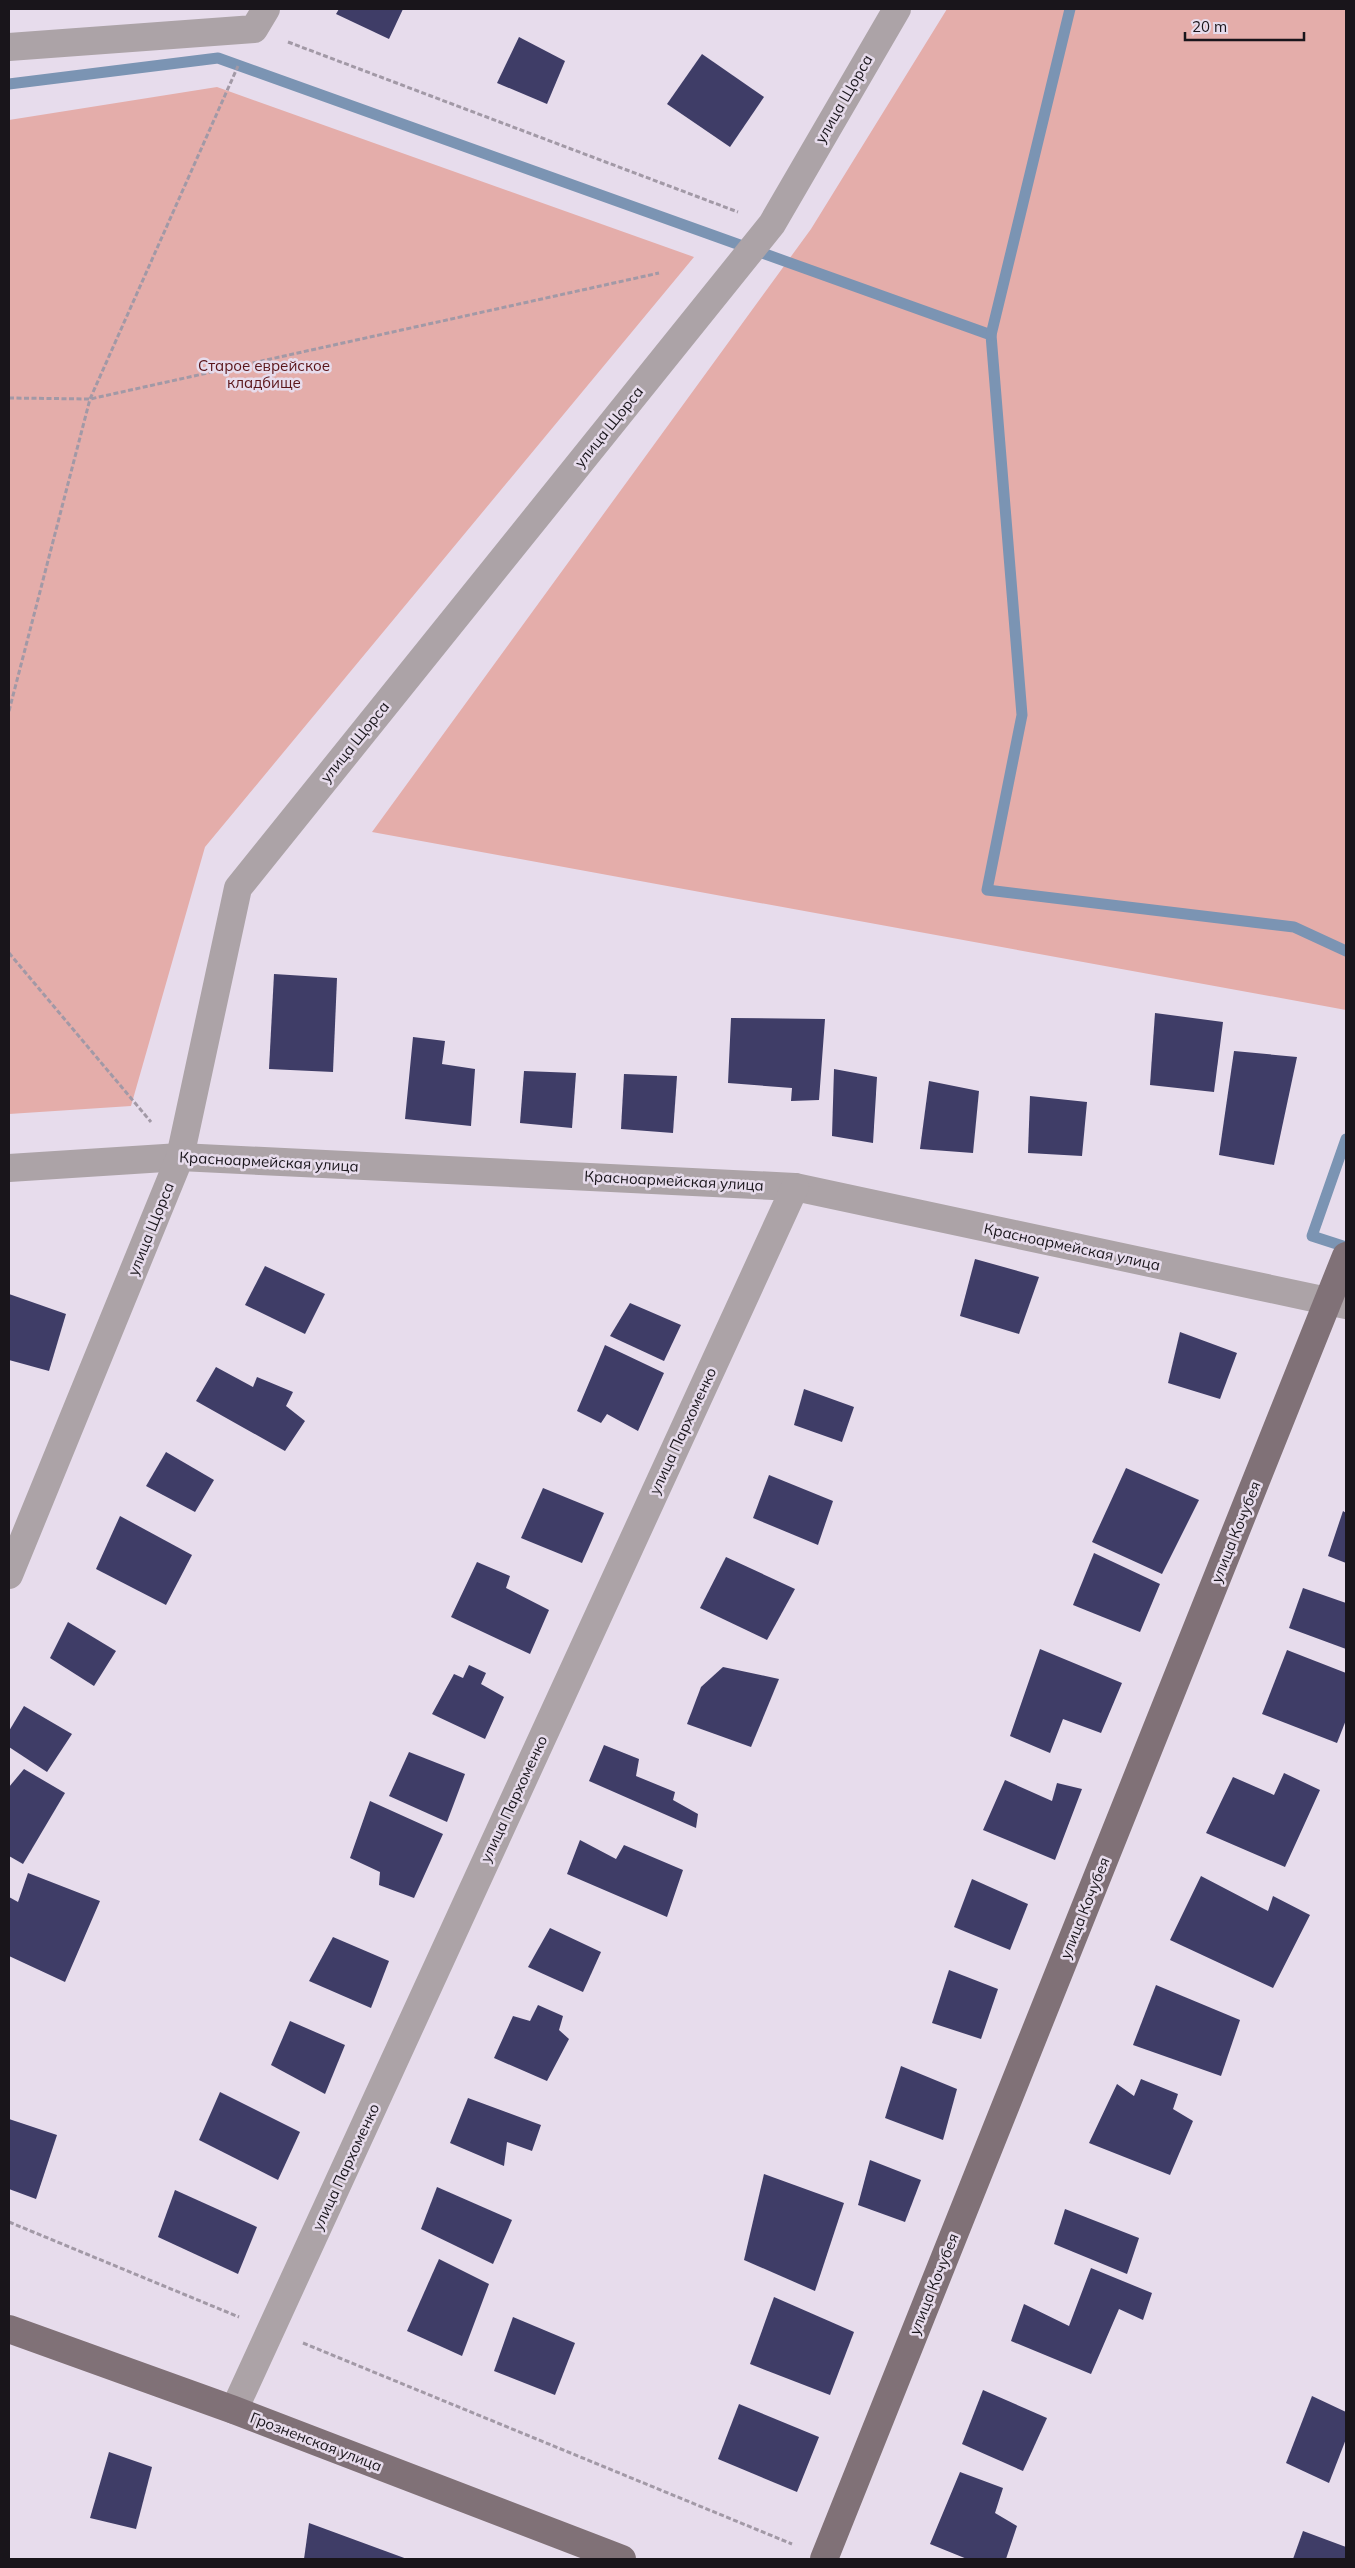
<svg xmlns="http://www.w3.org/2000/svg" width="1355" height="2568" viewBox="0 0 1355 2568" font-family="Mulish,sans-serif">
<style>
.green{fill:#e4adaa}
.lines{fill:none;stroke-linecap:round;stroke-linejoin:round}
.stream{stroke:#7b94b3;stroke-width:11}
.building{fill:#3f3d67}
.path{stroke:#a299a6;stroke-width:3;stroke-dasharray:5 2.5;stroke-linecap:butt}
.minor{stroke:#aca3a7;stroke-width:28}
.major{stroke:#807177;stroke-width:28}
.labels{text-anchor:middle;stroke-width:5;stroke-linejoin:round;paint-order:stroke}
.street-label{font-size:15px;fill:#19151b;stroke:#e7dcec}
.park-label{font-size:15px;fill:#591418;stroke:#e7dcec}
</style>
<rect width="100%" height="100%" fill="#e7dcec"/>
<g class="green">
<polygon points="947,9 1346,9 1346,1010 372,832 811,229"/>
<polygon points="217,87 694,257 205,847 131,1106 9,1114 9,120"/>
</g>
<g class="lines">
<g class="stream">
<polyline points="9,84 218,58 991,335 1022,715 987,890 1294,927 1346,951"/>
<polyline points="991,335 1070,9"/>
<polyline points="1346,1139 1312,1236 1346,1247"/>
</g>
</g>
<g class="building">
<polygon points="339,9 403,9 389,39 336,14"/>
<polygon points="519,37 565,61 547,104 497,83"/>
<polygon points="702,54 764,97 730,147 667,104"/>
<polygon points="274,974 337,978 333,1072 269,1069"/>
<polygon points="1155,1013 1223,1022 1214,1092 1150,1085"/>
<polygon points="731,1018 825,1019 819,1100 791,1101 792,1088 728,1083"/>
<polygon points="413,1037 445,1041 442,1064 475,1069 471,1126 405,1119"/>
<polygon points="1234,1051 1297,1057 1274,1165 1219,1155"/>
<polygon points="834,1069 877,1077 873,1143 832,1136"/>
<polygon points="524,1071 576,1073 572,1128 520,1123"/>
<polygon points="624,1074 677,1076 673,1133 621,1129"/>
<polygon points="929,1081 979,1091 973,1153 920,1149"/>
<polygon points="1030,1096 1087,1102 1082,1156 1028,1153"/>
<polygon points="975,1259 1039,1277 1019,1334 960,1316"/>
<polygon points="265,1266 325,1294 305,1334 245,1305"/>
<polygon points="9,1294 66,1314 49,1371 9,1360"/>
<polygon points="630,1303 681,1325 664,1361 610,1336"/>
<polygon points="1180,1332 1237,1353 1220,1399 1168,1383"/>
<polygon points="605,1345 664,1373 638,1431 607,1414 601,1423 577,1411"/>
<polygon points="216,1367 253,1387 257,1377 293,1392 286,1406 305,1421 285,1451 196,1401"/>
<polygon points="804,1389 854,1407 842,1442 794,1425"/>
<polygon points="166,1452 214,1480 195,1512 146,1486"/>
<polygon points="1126,1468 1199,1500 1162,1574 1092,1542"/>
<polygon points="769,1475 833,1501 818,1545 753,1518"/>
<polygon points="543,1488 604,1513 582,1563 521,1538"/>
<polygon points="1343,1511 1346,1513 1346,1563 1328,1556"/>
<polygon points="120,1516 192,1555 166,1605 96,1569"/>
<polygon points="1094,1553 1160,1584 1140,1632 1073,1605"/>
<polygon points="726,1557 795,1589 767,1640 700,1608"/>
<polygon points="477,1562 510,1576 506,1588 549,1610 530,1654 451,1617"/>
<polygon points="1303,1588 1346,1603 1346,1649 1289,1628"/>
<polygon points="68,1622 116,1651 94,1686 50,1658"/>
<polygon points="1040,1649 1122,1683 1101,1733 1063,1719 1050,1753 1010,1736"/>
<polygon points="1287,1650 1346,1673 1346,1720 1337,1743 1262,1714"/>
<polygon points="469,1665 486,1673 481,1684 504,1697 485,1739 432,1714 454,1674 463,1678"/>
<polygon points="723,1667 779,1679 751,1747 687,1724 701,1687"/>
<polygon points="24,1706 72,1734 47,1772 9,1747 9,1731"/>
<polygon points="604,1745 639,1759 636,1776 675,1792 673,1800 698,1814 696,1828 589,1781"/>
<polygon points="409,1752 465,1774 447,1822 389,1796"/>
<polygon points="24,1769 65,1793 23,1864 9,1856 9,1787"/>
<polygon points="1284,1773 1320,1790 1285,1867 1206,1833 1233,1777 1274,1795"/>
<polygon points="1005,1780 1052,1801 1057,1783 1082,1789 1055,1860 983,1830"/>
<polygon points="370,1801 443,1834 414,1898 379,1885 380,1872 350,1858"/>
<polygon points="580,1840 616,1859 624,1845 683,1870 667,1917 567,1874"/>
<polygon points="28,1873 100,1901 65,1982 9,1956 9,1897 18,1902"/>
<polygon points="1201,1876 1268,1911 1273,1896 1310,1915 1273,1988 1170,1940"/>
<polygon points="972,1879 1028,1904 1010,1950 954,1927"/>
<polygon points="550,1928 601,1952 583,1992 528,1967"/>
<polygon points="333,1937 389,1961 371,2008 309,1981"/>
<polygon points="949,1970 998,1989 981,2039 932,2023"/>
<polygon points="1156,1985 1240,2020 1221,2076 1133,2045"/>
<polygon points="538,2005 563,2016 559,2030 569,2039 547,2081 494,2058 513,2016 530,2021"/>
<polygon points="290,2021 345,2045 325,2094 271,2065"/>
<polygon points="901,2066 957,2089 943,2140 885,2118"/>
<polygon points="1141,2079 1178,2094 1173,2109 1193,2121 1170,2175 1089,2143 1117,2084 1134,2096"/>
<polygon points="220,2092 300,2132 278,2180 199,2140"/>
<polygon points="468,2098 541,2125 532,2151 507,2142 504,2166 450,2143"/>
<polygon points="9,2119 57,2135 36,2199 9,2189"/>
<polygon points="870,2160 921,2180 905,2222 858,2205"/>
<polygon points="764,2174 844,2203 815,2291 744,2260"/>
<polygon points="437,2187 512,2220 493,2264 421,2229"/>
<polygon points="175,2190 257,2227 238,2274 158,2237"/>
<polygon points="1065,2209 1139,2238 1127,2274 1054,2244"/>
<polygon points="439,2259 489,2284 462,2356 407,2331"/>
<polygon points="1091,2268 1152,2293 1143,2320 1119,2309 1091,2374 1011,2341 1024,2304 1069,2326"/>
<polygon points="774,2297 854,2332 830,2395 750,2364"/>
<polygon points="513,2317 575,2343 555,2395 494,2371"/>
<polygon points="983,2390 1047,2418 1023,2471 962,2444"/>
<polygon points="1312,2396 1346,2412 1346,2439 1329,2483 1286,2463"/>
<polygon points="739,2404 819,2437 797,2492 718,2459"/>
<polygon points="109,2452 152,2467 136,2529 90,2518"/>
<polygon points="960,2472 1003,2488 995,2513 1017,2526 1006,2559 967,2559 930,2544"/>
<polygon points="309,2523 407,2559 304,2559"/>
<polygon points="1303,2531 1346,2547 1346,2559 1293,2559"/>
</g>
<g class="lines">
<g class="path">
<polyline points="288,42 738,212"/>
<polyline points="9,398 90,399 659,273"/>
<polyline points="9,711 90,399 238,66"/>
<polyline points="9,953 151,1122"/>
<polyline points="9,2222 239,2317"/>
<polyline points="303,2343 792,2544"/>
</g>
<g class="minor">
<polyline points="9,47 254,29 266,9"/>
<polyline points="9,1168 180,1157 795,1187 1346,1305"/>
<polyline points="9,1575 180,1157 238,888 772,224 897,9"/>
<polyline points="234,2410 795,1187"/>
</g>
<g class="major">
<polyline points="9,2329 234,2410 622,2559"/>
<polyline points="824,2559 1346,1256"/>
</g>
</g>
<g class="labels">
<g class="street-label">
<text transform="translate(844 99) rotate(-60)" y="5">улица Щорса</text>
<text transform="translate(609 427) rotate(-51)" y="5">улица Щорса</text>
<text transform="translate(355 742) rotate(-51)" y="5">улица Щорса</text>
<text transform="translate(269 1162) rotate(3)" y="5">Красноармейская улица</text>
<text transform="translate(674 1181) rotate(3)" y="5">Красноармейская улица</text>
<text transform="translate(151 1229) rotate(-68)" y="5">улица Щорса</text>
<text transform="translate(1072 1247) rotate(12)" y="5">Красноармейская улица</text>
<text transform="translate(683 1431) rotate(-65)" y="5">улица Пархоменко</text>
<text transform="translate(1236 1532) rotate(-68)" y="5">улица Кочубея</text>
<text transform="translate(514 1799) rotate(-65)" y="5">улица Пархоменко</text>
<text transform="translate(1085 1908) rotate(-68)" y="5">улица Кочубея</text>
<text transform="translate(346 2167) rotate(-65)" y="5">улица Пархоменко</text>
<text transform="translate(934 2284) rotate(-68)" y="5">улица Кочубея</text>
<text transform="translate(316 2442) rotate(21)" y="5">Грозненская улица</text>
</g>
<g class="park-label">
<text x="264" y="371">Старое еврейское<tspan x="264" dy="17">кладбище</tspan></text>
</g>
</g>
<rect width="1355" height="2568" fill="none" stroke="#19151b" stroke-width="20"/>
<path d="M1185 32v8h119v-8" fill="none" stroke="#19151b" stroke-width="2.5"/>
<text x="1192" y="32" font-size="15" fill="#19151b" stroke="#e7dcec" stroke-width="4" paint-order="stroke">20 m</text>
</svg>
